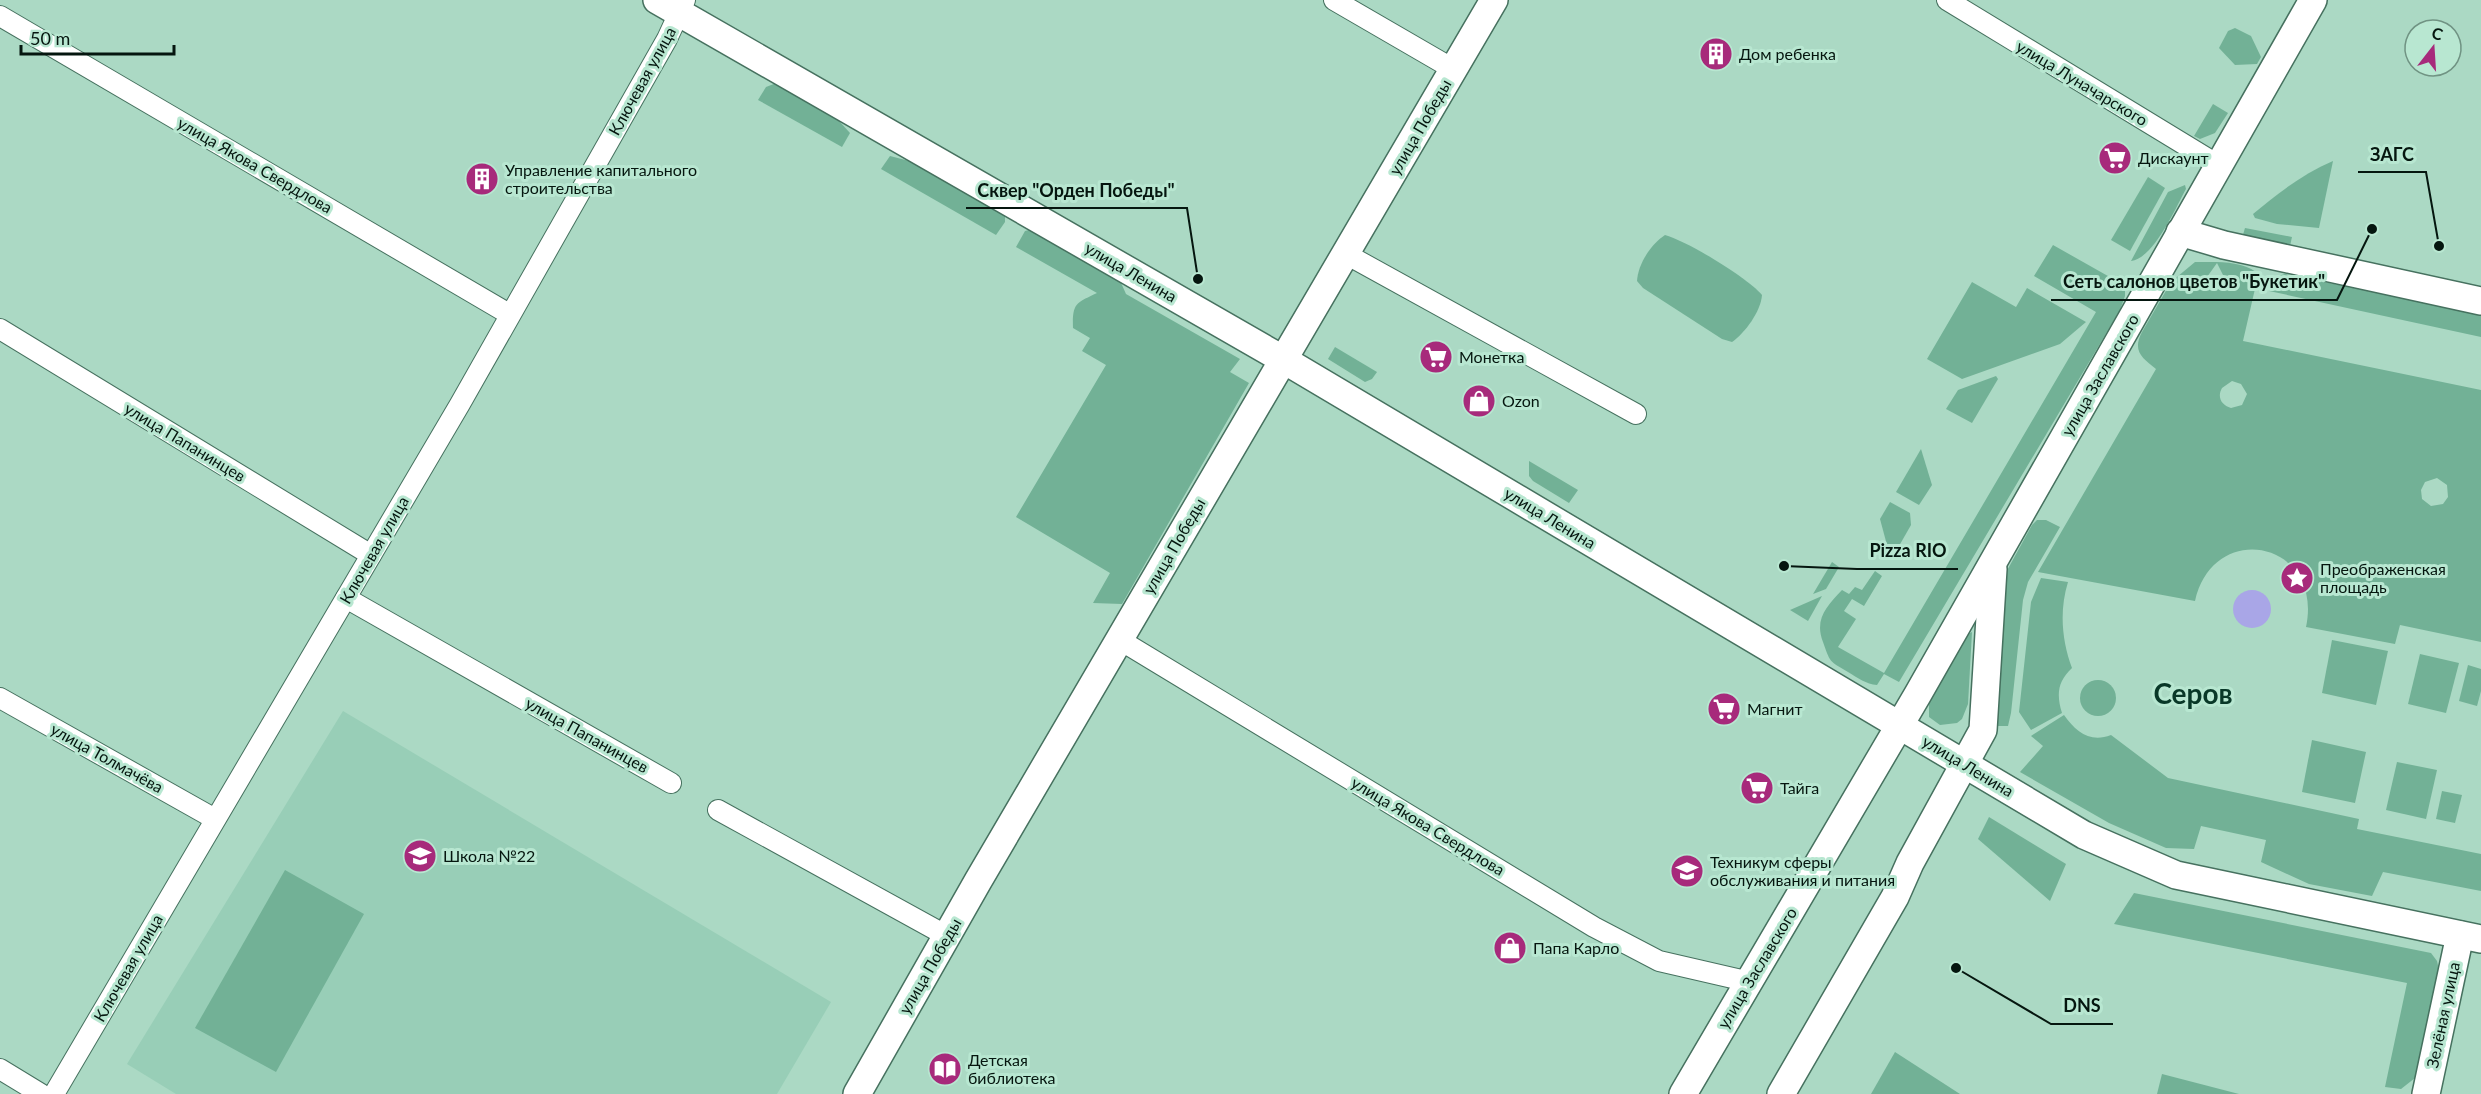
<svg xmlns="http://www.w3.org/2000/svg" width="2481" height="1094" viewBox="0 0 2481 1094" font-family="Lato,sans-serif">
<style>
.built{fill:#98ceb7}
.green{fill:#72b196;fill-rule:evenodd}
.water{fill:#a9a6e7}
.lines{fill:none;stroke-linecap:round;stroke-linejoin:round}
.street-casing{stroke:#46715f;stroke-width:22}
.secondary-casing{stroke:#46715f;stroke-width:30}
.street{stroke:#fff;stroke-width:20}
.secondary{stroke:#fff;stroke-width:27}
.labels{text-anchor:middle;stroke-width:6;stroke-linejoin:round;paint-order:stroke}
.poi-label{font-size:16px;fill:#05160f;stroke:#b8e7d1;text-anchor:start}
.street-label{font-size:16px;fill:#05160f;stroke:#b8e7d1}
.town-label{font-size:28px;font-weight:bold;fill:#093828;stroke:#b8e7d1}
.leader{fill:none;stroke:#05160f;stroke-width:2}
.callout-dot{fill:#05160f;stroke:#b8e7d1;stroke-width:2}
.callout-label{font-size:18px;text-anchor:middle;font-weight:bold;fill:#05160f;stroke:#b8e7d1;stroke-width:6;stroke-linejoin:round;paint-order:stroke}
</style>
<rect width="100%" height="100%" fill="#abd9c4"/>
<polygon class="built" points="343,711 831,1002 777,1094 176,1094 127,1064"/>
<g class="green">
<polygon points="2235,28 2251,36 2261,57 2257,64 2235,65 2219,48 2228,31"/>
<polygon points="779,82 829,110 850,133 842,147 758,100 766,87"/>
<polygon points="2213,104 2228,113 2215,133 2200,139 2194,136"/>
<polygon points="890,156 925,165 1005,211 1005,222 996,235 881,169"/>
<path d="M2333,161L2319,228L2277,224L2255,218L2253,214C2278,193 2303,174 2333,161Z"/>
<polygon points="2148,177 2165,188 2130,251 2111,240"/>
<path d="M2185,185L2186,189C2175,209 2154,258 2131,261L2168,192Z"/>
<path d="M1037,228L1118,276L1126,294L1240,359L1230,372L1249,383L1122,604L1093,603L1110,573L1016,517L1106,365L1082,351L1090,338L1073,328C1072,302 1077,303 1097,293L1016,247L1025,231Z"/>
<polygon points="2245,228 2292,237 2290,246 2242,238"/>
<path d="M1665,235C1687,241 1748,278 1762,295C1761,311 1745,333 1732,342L1722,339L1643,288L1637,281C1638,264 1651,244 1665,235Z"/>
<path d="M2053,245L2115,280L2118,275L2125,281V296L2120,310L1899,682L1884,674L1877,685C1866,684 1858,678 1848,672C1829,661 1830,662 1823,642C1814,619 1827,606 1842,590L1849,594L1855,587L1862,590L1875,571L1882,576L1864,606L1852,599L1844,611L1856,619L1838,647L1884,673L2096,312L2034,276Z"/>
<path d="M2195,262C2214,262 2240,260 2256,272L2257,280L2243,341L2481,390V642L2400,625L2395,644L2306,627C2324,542 2214,518 2195,601L2038,572L2156,369C2142,358 2132,351 2142,332L2171,282ZM2217,263L2226,281L2207,277ZM2232,381L2241,384L2247,394L2242,405L2231,408C2221,405 2217,397 2222,388ZM2437,478L2447,485L2448,497L2443,504L2431,506L2422,499L2421,490L2425,482Z"/>
<path d="M2285,274L2481,314V337L2269,291C2271,281 2274,276 2285,274Z"/>
<polygon points="1972,282 2016,307 2027,288 2086,322 2060,344 1962,379 1927,359"/>
<polygon points="1335,347 1377,372 1372,379 1365,382 1328,359"/>
<polygon points="1996,376 1998,379 1972,423 1946,409 1958,390"/>
<polygon points="1921,449 1932,485 1919,505 1896,492"/>
<polygon points="1529,461 1578,490 1569,503 1533,481 1529,476"/>
<polygon points="1890,502 1910,513 1911,525 1891,560 1880,519"/>
<polygon points="2037,520 2046,520 2060,527 2028,582 2023,600 2011,713 2008,726 1995,726 2004,576 2032,525"/>
<polygon points="1832,562 1839,567 1826,589 1813,594"/>
<path d="M2041,578L2068,582C2059,611 2062,641 2072,668C2058,681 2056,694 2062,713L2031,730L2019,712L2031,602Z"/>
<polygon points="1822,596 1808,621 1790,610"/>
<polygon points="1972,632 1968,704 1962,719 1957,723 1940,725 1929,717 1929,700 1968,634"/>
<polygon points="2332,640 2388,651 2376,705 2322,693"/>
<polygon points="2420,654 2459,663 2446,713 2408,704"/>
<polygon points="2468,665 2481,669 2481,691 2477,706 2459,701"/>
<circle cx="2098" cy="698" r="18"/>
<path d="M2064,715C2076,732 2090,743 2111,735L2168,778L2359,819L2357,829L2481,854V891L2383,872L2372,896L2309,884L2261,862L2266,840L2201,826L2194,849L2166,848L2109,823L2020,772L2043,746L2031,736Z"/>
<polygon points="2312,740 2366,752 2355,803 2302,792"/>
<polygon points="2397,762 2437,770 2426,819 2386,810"/>
<polygon points="2442,791 2462,795 2455,823 2436,819"/>
<polygon points="1989,817 2066,864 2050,901 1978,839"/>
<polygon points="285,870 364,914 276,1072 195,1028"/>
<polygon points="2134,893 2431,953 2437,961 2439,970 2415,1078 2401,1089 2385,1087 2407,983 2114,924"/>
<polygon points="1895,1052 1960,1094 1871,1094"/>
<polygon points="2162,1074 2239,1094 2157,1094"/>
</g>
<circle class="water" cx="2252" cy="609" r="19"/>
<g class="lines">
<defs>
<g id="street">
<polyline points="1334,0 1453,69"/>
<polyline points="1947,0 2218,165"/>
<polyline points="0,16 509,314"/>
<polyline points="1346,254 1636,414"/>
<polyline points="0,329 371,555"/>
<polyline points="346,598 671,783"/>
<polyline points="1120,640 1594,927 1659,961 1750,982"/>
<polyline points="0,698 215,819"/>
<polyline points="718,810 947,936"/>
<polyline points="0,1069 41,1094"/>
<polyline points="54,1094 460,404 667,39 685,0"/>
</g>
<g id="secondary">
<polyline points="657,0 1284,360 2084,835 2176,875 2481,939"/>
<polyline points="2180,232 2224,245 2481,301"/>
<polyline points="857,1094 978,881 1494,0"/>
<polyline points="1683,1094 1918,694 2313,0"/>
<polyline points="1781,1094 1895,897 1910,863 1983,730 1993,569"/>
<polyline points="2426,1094 2460,935"/>
</g>
</defs>
<use href="#street" class="street-casing"/>
<use href="#secondary" class="secondary-casing"/>
<use href="#street" class="street"/>
<use href="#secondary" class="secondary"/>
</g>
<defs>
<symbol id="building-disc" viewBox="-11 -11 22 22"><circle r="9.5" fill="#a72a7b" stroke="#b8e7d1"/><path d="M-4-6H4V6H1V3H-1V6H-4ZM-2.5-4.3h1.7v1.8h-1.7ZM.8-4.3h1.7v1.8H.8ZM-2.5-1h1.7V.8h-1.7ZM.8-1h1.7V.8H.8Z" fill="#fff"/></symbol>
<symbol id="supermarket-disc" viewBox="-11 -11 22 22"><circle r="9.5" fill="#a72a7b" stroke="#b8e7d1"/><path d="M-6-5.5h2.5l.6 2H6L4.5 2H-2.5L-4.4-4H-6ZM-1.5 3.2a1.3 1.3 0 1 0 .1 0ZM3 3.2a1.3 1.3 0 1 0 .1 0Z" fill="#fff"/></symbol>
<symbol id="shop-disc" viewBox="-11 -11 22 22"><circle r="9.5" fill="#a72a7b" stroke="#b8e7d1"/><path d="M-5-2.5h2.3a2.7 3.5 0 0 1 5.4 0H5L5.5 6h-11ZM-1.5-2.5h3a1.5 2.3 0 0 0-3 0Z" fill="#fff"/></symbol>
<symbol id="sight-disc" viewBox="-11 -11 22 22"><circle r="9.5" fill="#a72a7b" stroke="#b8e7d1"/><path d="M0-6L1.8-2.2L6-1.7L2.9 1.2L3.7 5.4L0 3.3L-3.7 5.4L-2.9 1.2L-6-1.7L-1.8-2.2Z" fill="#fff"/></symbol>
<symbol id="school-disc" viewBox="-11 -11 22 22"><circle r="9.5" fill="#a72a7b" stroke="#b8e7d1"/><path d="M0-5L7-2L0 1L-7-2ZM-4 1L0 2.5L4 1V4Q0 6-4 4Z" fill="#fff"/></symbol>
<symbol id="university-disc" viewBox="-11 -11 22 22"><circle r="9.5" fill="#a72a7b" stroke="#b8e7d1"/><path d="M0-5L7-2L0 1L-7-2ZM-4 1L0 2.5L4 1V4Q0 6-4 4Z" fill="#fff"/></symbol>
<symbol id="library-disc" viewBox="-11 -11 22 22"><circle r="9.5" fill="#a72a7b" stroke="#b8e7d1"/><path d="M-6-4Q-3-5.5-.7-3.5V5Q-3 3-6 4ZM6-4Q3-5.5 .7-3.5V5Q3 3 6 4Z" fill="#fff"/></symbol>
</defs>
<g fill-rule="evenodd">
<use href="#building-disc" x="1697" y="35" width="38" height="38"/>
<use href="#supermarket-disc" x="2096" y="139" width="38" height="38"/>
<use href="#building-disc" x="463" y="160" width="38" height="38"/>
<use href="#supermarket-disc" x="1417" y="338" width="38" height="38"/>
<use href="#shop-disc" x="1460" y="382" width="38" height="38"/>
<use href="#sight-disc" x="2278" y="559" width="38" height="38"/>
<use href="#supermarket-disc" x="1705" y="690" width="38" height="38"/>
<use href="#supermarket-disc" x="1738" y="769" width="38" height="38"/>
<use href="#school-disc" x="401" y="837" width="38" height="38"/>
<use href="#university-disc" x="1668" y="852" width="38" height="38"/>
<use href="#shop-disc" x="1491" y="929" width="38" height="38"/>
<use href="#library-disc" x="926" y="1050" width="38" height="38"/>
</g>
<g class="labels">
<g class="poi-label">
<text x="1739" y="60">Дом ребенка</text>
<text x="2138" y="164">Дискаунт</text>
<text x="505" y="176">Управление капитального<tspan x="505" dy="18">строительства</tspan></text>
<text x="1459" y="363">Монетка</text>
<text x="1502" y="407">Ozon</text>
<text x="2320" y="575">Преображенская<tspan x="2320" dy="18">площадь</tspan></text>
<text x="1747" y="715">Магнит</text>
<text x="1780" y="794">Тайга</text>
<text x="443" y="862">Школа №22</text>
<text x="1710" y="868">Техникум сферы<tspan x="1710" dy="18">обслуживания и питания</tspan></text>
<text x="1533" y="954">Папа Карло</text>
<text x="968" y="1066">Детская<tspan x="968" dy="18">библиотека</tspan></text>
</g>
<g class="street-label">
<text transform="translate(642 81) rotate(-61)" y="6">Ключевая улица</text>
<text transform="translate(2082 83) rotate(31)" y="6">улица Луначарского</text>
<text transform="translate(1420 127) rotate(-60)" y="6">улица Победы</text>
<text transform="translate(255 165) rotate(30)" y="6">улица Якова Свердлова</text>
<text transform="translate(1131 272) rotate(30)" y="6">улица Ленина</text>
<text transform="translate(2100 375) rotate(-60)" y="6">улица Заславского</text>
<text transform="translate(185 442) rotate(31)" y="6">улица Папанинцев</text>
<text transform="translate(1550 518) rotate(31)" y="6">улица Ленина</text>
<text transform="translate(1174 546) rotate(-60)" y="6">улица Победы</text>
<text transform="translate(374 550) rotate(-60)" y="6">Ключевая улица</text>
<text transform="translate(587 735) rotate(29)" y="6">улица Папанинцев</text>
<text transform="translate(107 758) rotate(29)" y="6">улица Толмачёва</text>
<text transform="translate(1968 766) rotate(31)" y="6">улица Ленина</text>
<text transform="translate(1428 826) rotate(31)" y="6">улица Якова Свердлова</text>
<text transform="translate(930 966) rotate(-60)" y="6">улица Победы</text>
<text transform="translate(128 968) rotate(-60)" y="6">Ключевая улица</text>
<text transform="translate(1757 968) rotate(-59)" y="6">улица Заславского</text>
<text transform="translate(2443 1015) rotate(-78)" y="6">Зелёная улица</text>
</g>
<g class="town-label">
<text x="2193" y="704">Серов</text>
</g>
</g>
<path class="leader" d="M2439 246L2426 172H2358M1198 279L1187 208H966M2372 229L2337 300H2051M1784 566L1857 569H1958M1956 968L2051 1024H2113"/>
<g class="callout-dot">
<circle cx="2439" cy="246" r="6"/>
<circle cx="1198" cy="279" r="6"/>
<circle cx="2372" cy="229" r="6"/>
<circle cx="1784" cy="566" r="6"/>
<circle cx="1956" cy="968" r="6"/>
</g>
<g class="callout-label">
<text x="2392" y="161">ЗАГС</text>
<text x="1076" y="197">Сквер "Орден Победы"</text>
<text x="2194" y="288">Сеть салонов цветов "Букетик"</text>
<text x="1908" y="557">Pizza RIO</text>
<text x="2082" y="1012">DNS</text>
</g>
<g transform="translate(2433 48) rotate(17)"><circle r="28" fill="#b8e7d1" stroke="#709383" stroke-width="1.5"/>
<path d="M0-4.5L10 22L0 15L-10 22Z" fill="#a72a7b"/>
<text y="-9" font-size="16" font-weight="bold" text-anchor="middle" fill="#05160f">С</text>
</g>
<path d="M21 45v9h153v-9" fill="none" stroke="#05160f" stroke-width="3"/>
<text x="30" y="45" font-size="18" fill="#05160f" stroke="#b8e7d1" stroke-width="4.5" paint-order="stroke">50 m</text>
</svg>
